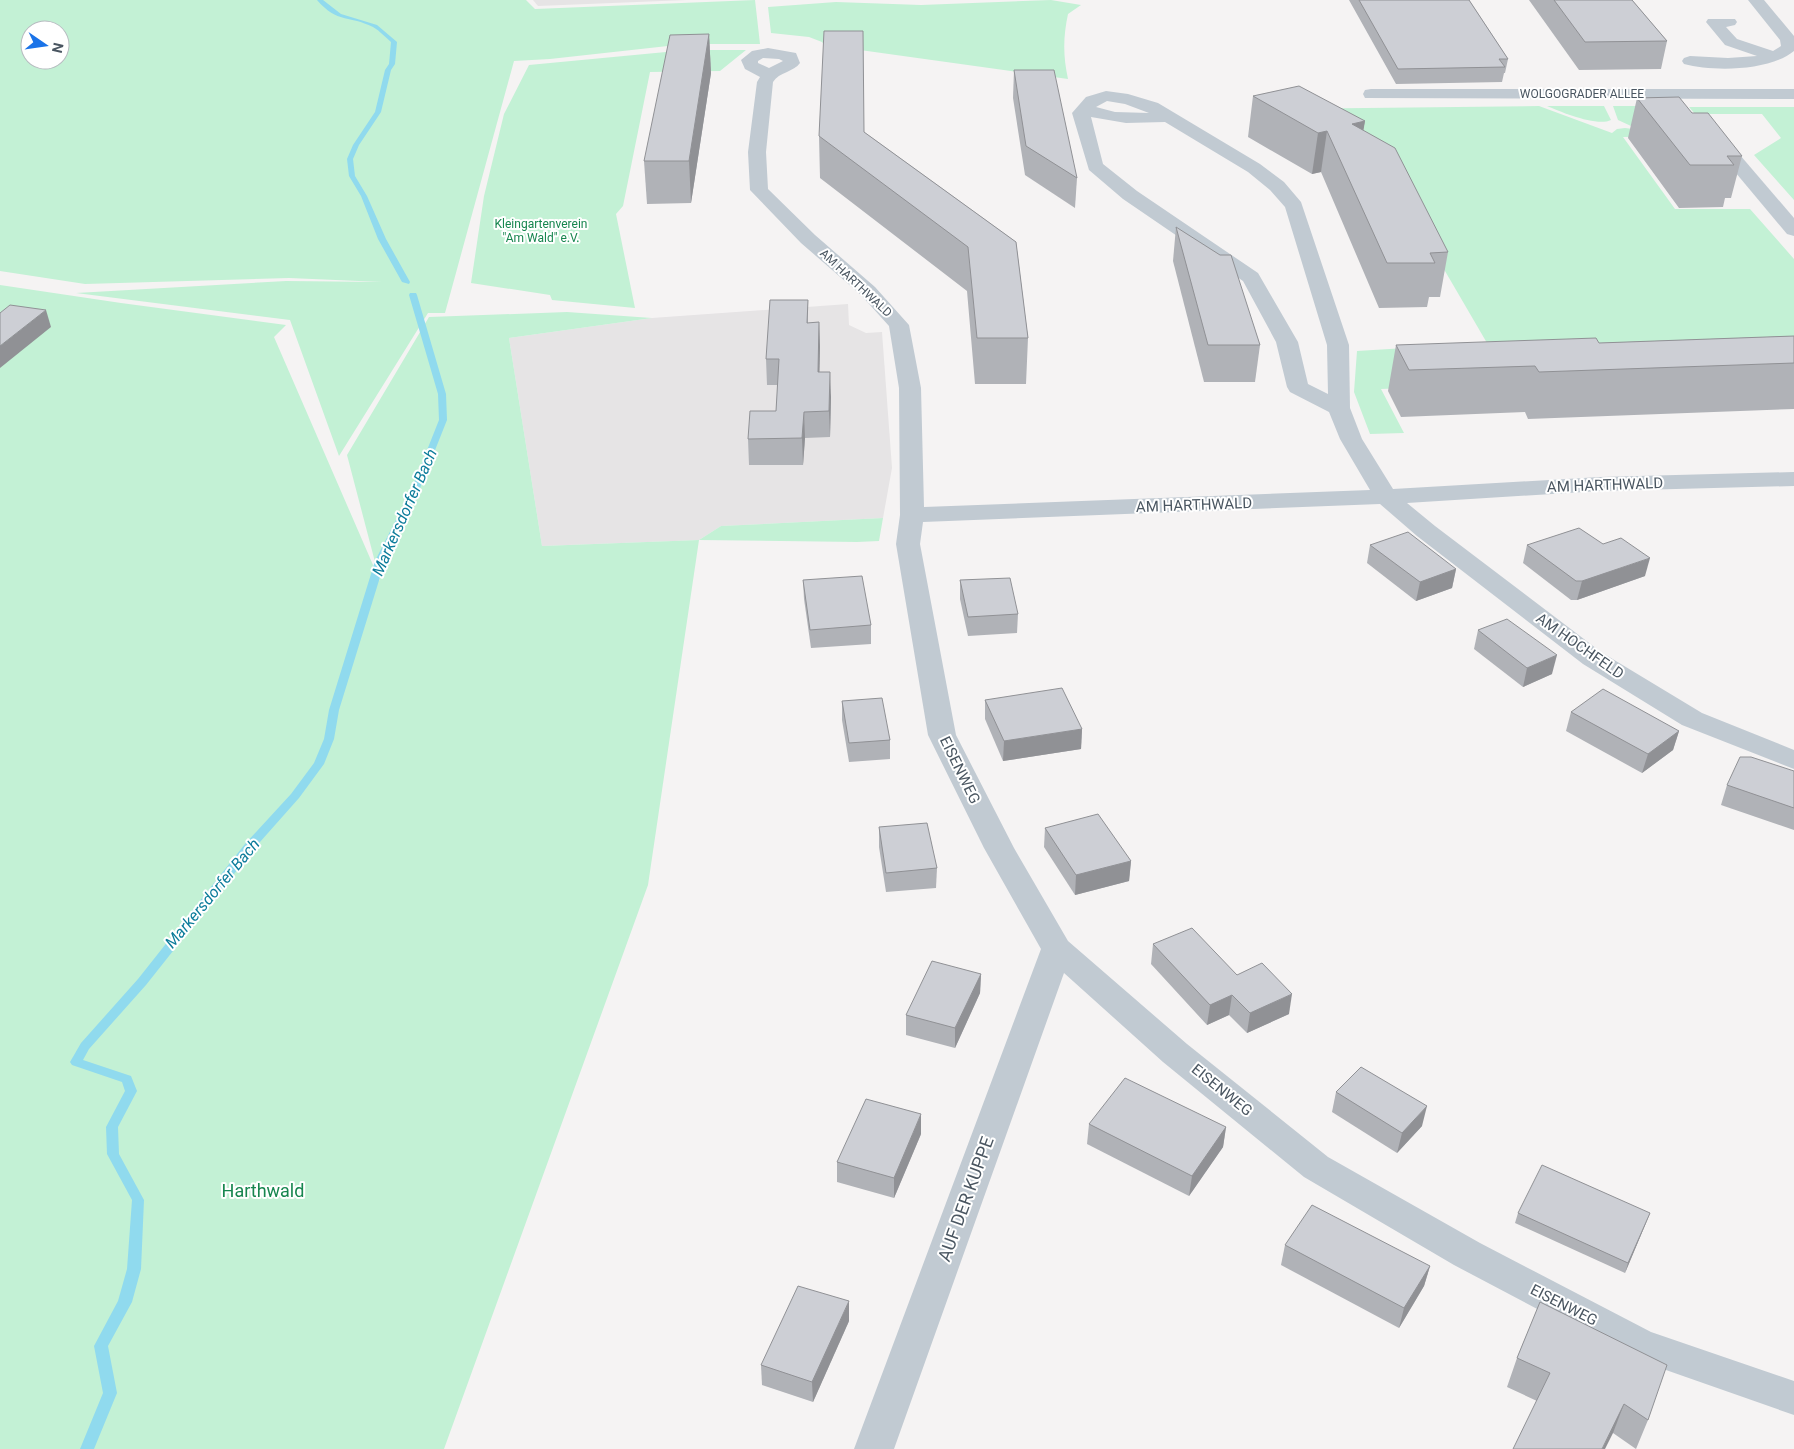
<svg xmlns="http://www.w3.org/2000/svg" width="1794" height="1449" viewBox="0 0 1794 1449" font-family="Roboto,sans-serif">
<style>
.education{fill:#e6e4e5}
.green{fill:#c3f1d5;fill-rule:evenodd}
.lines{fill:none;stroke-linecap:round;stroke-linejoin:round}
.stream{fill:#90daee;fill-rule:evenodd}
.minor{fill:#c1cad2;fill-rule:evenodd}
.wall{fill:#b0b2b7}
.shaded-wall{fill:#909195}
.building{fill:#cdcfd5;stroke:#909195}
.labels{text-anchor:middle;stroke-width:4;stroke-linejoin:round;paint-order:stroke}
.far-street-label{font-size:12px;fill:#4a5661;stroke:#fff}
.far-park-label{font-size:12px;fill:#17864f;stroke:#fff}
.street-label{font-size:15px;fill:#4a5661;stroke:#fff}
.water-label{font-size:16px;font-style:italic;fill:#0c7c9b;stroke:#fff}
.near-park-label{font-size:18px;fill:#17864f;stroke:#fff}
.near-street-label{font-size:18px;fill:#4a5661;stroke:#fff}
</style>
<rect width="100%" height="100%" fill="#f5f3f3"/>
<g class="education">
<polygon points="533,0 687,0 538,6"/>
<polygon points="848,304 849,325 866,333 882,332 892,468 883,518 721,526 699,540 542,546 509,338 652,318"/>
</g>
<g class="green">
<path d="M0,0H526L535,9L755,0L760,44H686L550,59L514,61L445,313H428L339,456L290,320L76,293L286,281L382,282L289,278L85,284L0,271ZM30,30H60V60H30Z"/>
<path d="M1051,0L1081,5L1068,14C1063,37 1063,56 1068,79L860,50L827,48L822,42L809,37L771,33L768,7L836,2L921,5Z"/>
<polygon points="687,50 746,50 720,71 650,72 623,206 616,214 635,308 552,300 550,295 471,283 484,196 504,114 529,65"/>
<polygon points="1539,106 1612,133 1617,129 1625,128 1692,136 1623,137 1675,209 1750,209 1794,259 1794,393 1588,381 1381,389 1404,433 1370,434 1354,392 1357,351 1487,343 1389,175 1273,109"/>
<path d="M1547,106H1604L1611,120C1597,127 1561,112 1547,106Z"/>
<polygon points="1613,106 1668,106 1631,126 1618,120"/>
<polygon points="1689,107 1794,107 1794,200 1754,155 1781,138 1762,114 1695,114"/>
<polygon points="0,285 121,303 286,325 274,337 380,581 347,455 429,317 567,312 652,318 509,338 542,546 699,540 721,526 883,518 879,541 857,542 699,540 648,885 444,1449 0,1449"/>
</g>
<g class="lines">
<g class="stream">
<path d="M317,0H323L341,14L377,25L397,42L395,64L391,70L381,112L359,145L353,159L355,176L367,196L386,239L410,282L409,284L402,282L378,239L361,196L349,176L347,159L353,145L375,112L385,70L389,64L391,42C385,37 380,31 373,27C349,15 338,24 317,0Z"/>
<polygon points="410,293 416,293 417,295 446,394 447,420 420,488 419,495 410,508 385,561 339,710 334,739 324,764 299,798 253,850 146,985 89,1049 83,1060 131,1076 137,1091 118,1127 119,1154 144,1200 141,1269 132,1302 108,1346 117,1393 94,1449 80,1449 103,1393 94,1346 118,1301 127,1269 132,1200 107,1154 106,1127 125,1091 122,1082 72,1065 70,1062 81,1043 138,979 245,844 291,794 314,763 324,739 329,710 375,561 402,508 411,495 412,488 439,420 438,394 409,295"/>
</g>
<g class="minor">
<path d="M1748,0H1764L1794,36V51C1770,71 1714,72 1684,64L1682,61L1684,58L1690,56L1728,58L1757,56L1725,45L1706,22L1708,19H1735L1737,22L1735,25L1726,27L1737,39L1773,51L1781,46L1780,40Z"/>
<path d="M768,48L796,53L800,63C794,72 779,72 773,82L766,152L768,189L815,235L875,287L909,325L921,388L924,507L1370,490L1340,439L1329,412L1290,392L1287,387L1276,342L1243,281L1123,199L1089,170L1072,113L1086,97L1106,91L1128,94L1158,103L1260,164L1284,182L1301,202L1349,345L1350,408L1362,439L1393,489L1600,477L1794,472V486L1600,491L1407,503L1435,526L1601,652L1702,713L1794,750V769L1682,725L1583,664L1417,536L1380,504L923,522L920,544L956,735L1014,848L1068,941L1187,1044L1328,1157L1480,1243L1651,1332L1794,1381V1415L1626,1356L1454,1265L1304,1177L1163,1062L1064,973L894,1449H854L1041,949L984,848L928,735L896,544L900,515L899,388L889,326L861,295L801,243L750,190L748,152L757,82L760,77L745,69L741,60L752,51ZM763,58L779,59L783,61L769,68L758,63V61ZM1107,101L1125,104L1149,113L1115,112L1096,107ZM1091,117L1126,123L1165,122L1248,172L1270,190L1285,207L1327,345L1328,394L1308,384L1298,342L1258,273L1137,191L1103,164Z"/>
<polygon points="1371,89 1794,89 1794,99 1365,98 1363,94 1365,90"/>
<polygon points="1716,133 1722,134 1794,218 1794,236 1787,234 1710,142 1707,138 1710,134"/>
</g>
</g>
<g class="wall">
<polygon points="1349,0 1469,0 1508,59 1505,73 1504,73 1502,82 1396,84"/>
<polygon points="1529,0 1632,0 1667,41 1661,69 1579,70"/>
<polygon points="709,34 711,73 691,203 647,204 644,161"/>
<polygon points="1014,70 1077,178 1075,208 1025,175 1013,98"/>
<polygon points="1253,96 1365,121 1363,130 1448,252 1440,297 1429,297 1427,307 1379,308 1321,172 1312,174 1248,137"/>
<polygon points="1637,98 1692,113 1742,156 1731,198 1725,198 1723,207 1679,208 1628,138"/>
<polygon points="864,132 1016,242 1028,338 1026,384 975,384 967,291 820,178 819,136"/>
<polygon points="1176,227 1260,345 1255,382 1204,382 1173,261"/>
<polygon points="808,300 808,323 819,322 820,347 819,372 831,397 830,437 805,438 803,465 749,465 748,439 776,411 778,385 767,385 766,359"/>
<polygon points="1794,336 1794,409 1528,419 1525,412 1401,417 1388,391 1396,345 1599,343"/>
<polygon points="1370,545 1456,569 1452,588 1416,601 1367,563"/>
<polygon points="1527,545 1645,576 1577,600 1571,600 1523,563"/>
<polygon points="803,580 871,625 871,644 811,648 804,599"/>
<polygon points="960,580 1018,614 1017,633 968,636 960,599"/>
<polygon points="1478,630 1552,674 1523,687 1474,649"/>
<polygon points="985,700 1082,729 1081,749 1003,761 985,719"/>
<polygon points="842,701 890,740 890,759 849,762 842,720"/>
<polygon points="1571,712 1679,731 1673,750 1642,773 1566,731"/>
<polygon points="1794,771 1794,830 1721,805 1727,785"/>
<polygon points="879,827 937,868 936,888 886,892 879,847"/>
<polygon points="1045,828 1131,861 1129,881 1075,895 1044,847"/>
<polygon points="1153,944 1237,975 1289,1014 1247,1033 1229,1015 1207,1025 1151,964"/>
<polygon points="981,974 980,993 955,1048 906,1035 906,1015"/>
<polygon points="1336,1092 1422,1126 1397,1153 1332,1112"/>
<polygon points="1089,1124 1226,1127 1223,1147 1189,1196 1087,1144"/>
<polygon points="921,1134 894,1198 837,1182 837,1162"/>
<polygon points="1518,1213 1650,1213 1625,1273 1515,1223"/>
<polygon points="1285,1245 1430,1266 1424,1286 1399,1328 1281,1265"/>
<polygon points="1540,1302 1648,1420 1636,1449 1613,1433 1537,1401 1507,1387 1517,1358"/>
<polygon points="849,1321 813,1402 762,1385 761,1365"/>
</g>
<g class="shaded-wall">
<polygon points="709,34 711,73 691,203 689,161"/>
<polygon points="1365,121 1358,162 1352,124"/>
<polygon points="1327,131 1321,172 1312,174 1318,133"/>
<polygon points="46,310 51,327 0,368 0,346"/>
<polygon points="819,322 820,347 819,397 818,372"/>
<polygon points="830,372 831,397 830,437 829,411"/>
<polygon points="804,412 805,438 803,465 802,438"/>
<polygon points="1650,558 1645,576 1577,600 1582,581"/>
<polygon points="1456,569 1452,588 1416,601 1420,582"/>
<polygon points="1557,655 1552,674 1523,687 1527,668"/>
<polygon points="1082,729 1081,749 1003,761 1004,741"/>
<polygon points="1679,731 1673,750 1642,773 1648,754"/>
<polygon points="1131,861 1129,881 1075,895 1076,875"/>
<polygon points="981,974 980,993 955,1048 955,1028"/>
<polygon points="1292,994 1289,1014 1247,1033 1250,1013"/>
<polygon points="1232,995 1229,1015 1207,1025 1210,1005"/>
<polygon points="1427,1106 1422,1126 1397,1153 1402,1133"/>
<polygon points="921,1114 921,1134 894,1198 894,1178"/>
<polygon points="1226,1127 1223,1147 1189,1196 1192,1176"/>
<polygon points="1650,1213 1646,1223 1625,1273 1628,1263"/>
<polygon points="1430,1266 1424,1286 1399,1328 1404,1308"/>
<polygon points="849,1301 849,1321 813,1402 812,1382"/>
<polygon points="1624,1404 1613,1433 1605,1449 1602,1449"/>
</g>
<g class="building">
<polygon points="1359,0 1469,0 1508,59 1499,59 1505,67 1398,69"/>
<polygon points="1554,0 1632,0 1667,41 1585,42"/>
<polygon points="824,31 863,31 864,132 1016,242 1028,338 977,338 968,247 819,136"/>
<polygon points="709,34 689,161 644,161 670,35"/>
<polygon points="1014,70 1054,70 1077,178 1026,146"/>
<polygon points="1299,86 1365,121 1352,124 1395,148 1448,252 1430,253 1435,263 1387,263 1327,131 1318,133 1253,96"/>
<polygon points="1679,97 1692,113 1708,113 1742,156 1727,156 1734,165 1690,165 1637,98"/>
<polygon points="1176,227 1220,255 1231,255 1260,345 1208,345"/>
<polygon points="770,300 808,300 807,323 819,322 818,372 830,372 829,411 804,412 802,438 748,439 750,411 776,411 779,359 766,359"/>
<polygon points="10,305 46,310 0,346 0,313"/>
<polygon points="1794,336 1794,363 1539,372 1535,366 1409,370 1396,345 1596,338 1599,343"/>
<polygon points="1579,528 1603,544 1621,538 1650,558 1582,581 1576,581 1527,545"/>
<polygon points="1408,532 1456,569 1420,582 1370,545"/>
<polygon points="862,576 871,625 810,630 803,580"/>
<polygon points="1010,578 1018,614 968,617 960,580"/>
<polygon points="1507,619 1557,655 1527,668 1478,630"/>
<polygon points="1062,688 1082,729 1004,741 985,700"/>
<polygon points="1603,689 1679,731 1648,754 1571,712"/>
<polygon points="882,698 890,740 849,743 842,701"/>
<polygon points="1740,757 1751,757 1794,771 1794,808 1727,785"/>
<polygon points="1098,814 1131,861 1076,875 1045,828"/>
<polygon points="927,823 937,868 886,873 879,827"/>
<polygon points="1192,928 1237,975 1262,963 1292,994 1250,1013 1232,995 1210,1005 1153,944"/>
<polygon points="932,961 981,974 955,1028 906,1015"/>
<polygon points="1361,1067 1427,1106 1402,1133 1336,1092"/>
<polygon points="1125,1078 1226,1127 1192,1176 1089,1124"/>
<polygon points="866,1099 921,1114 894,1178 837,1162"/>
<polygon points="1542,1165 1650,1213 1628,1263 1518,1213"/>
<polygon points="1312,1205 1430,1266 1404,1308 1285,1245"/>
<polygon points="798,1286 849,1301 812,1382 761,1365"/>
<polygon points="1540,1302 1667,1365 1648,1420 1624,1404 1602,1449 1513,1449 1550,1373 1517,1358"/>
</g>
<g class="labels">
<g class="far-street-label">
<text x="1582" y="98">WOLGOGRADER ALLEE</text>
<text transform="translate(856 283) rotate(43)" y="4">AM HARTHWALD</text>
</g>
<g class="far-park-label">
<text x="541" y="228">Kleingartenverein<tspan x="541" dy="14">"Am Wald" e.V.</tspan></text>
</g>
<g class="street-label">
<text transform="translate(1605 485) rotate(-2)" y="5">AM HARTHWALD</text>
<text transform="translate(1194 505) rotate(-2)" y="5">AM HARTHWALD</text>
<text transform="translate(1580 646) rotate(35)" y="5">AM HOCHFELD</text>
<text transform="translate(960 770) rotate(64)" y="5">EISENWEG</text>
<text transform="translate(1222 1090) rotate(39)" y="5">EISENWEG</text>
<text transform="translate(1564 1305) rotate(27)" y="5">EISENWEG</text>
</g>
<g class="water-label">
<text transform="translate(404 512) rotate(-66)" y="6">Markersdorfer Bach</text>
<text transform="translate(212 893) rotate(-50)" y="6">Markersdorfer Bach</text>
</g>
<g class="near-park-label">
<text x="263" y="1197">Harthwald</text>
</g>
<g class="near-street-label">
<text transform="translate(966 1199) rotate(-70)" y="6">AUF DER KUPPE</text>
</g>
</g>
<g transform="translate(45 45) rotate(103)"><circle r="24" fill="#ffffff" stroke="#b7bbc0"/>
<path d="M0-4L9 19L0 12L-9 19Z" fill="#1a73e8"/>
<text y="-8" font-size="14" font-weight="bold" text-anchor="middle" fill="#4a5661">N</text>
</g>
</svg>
